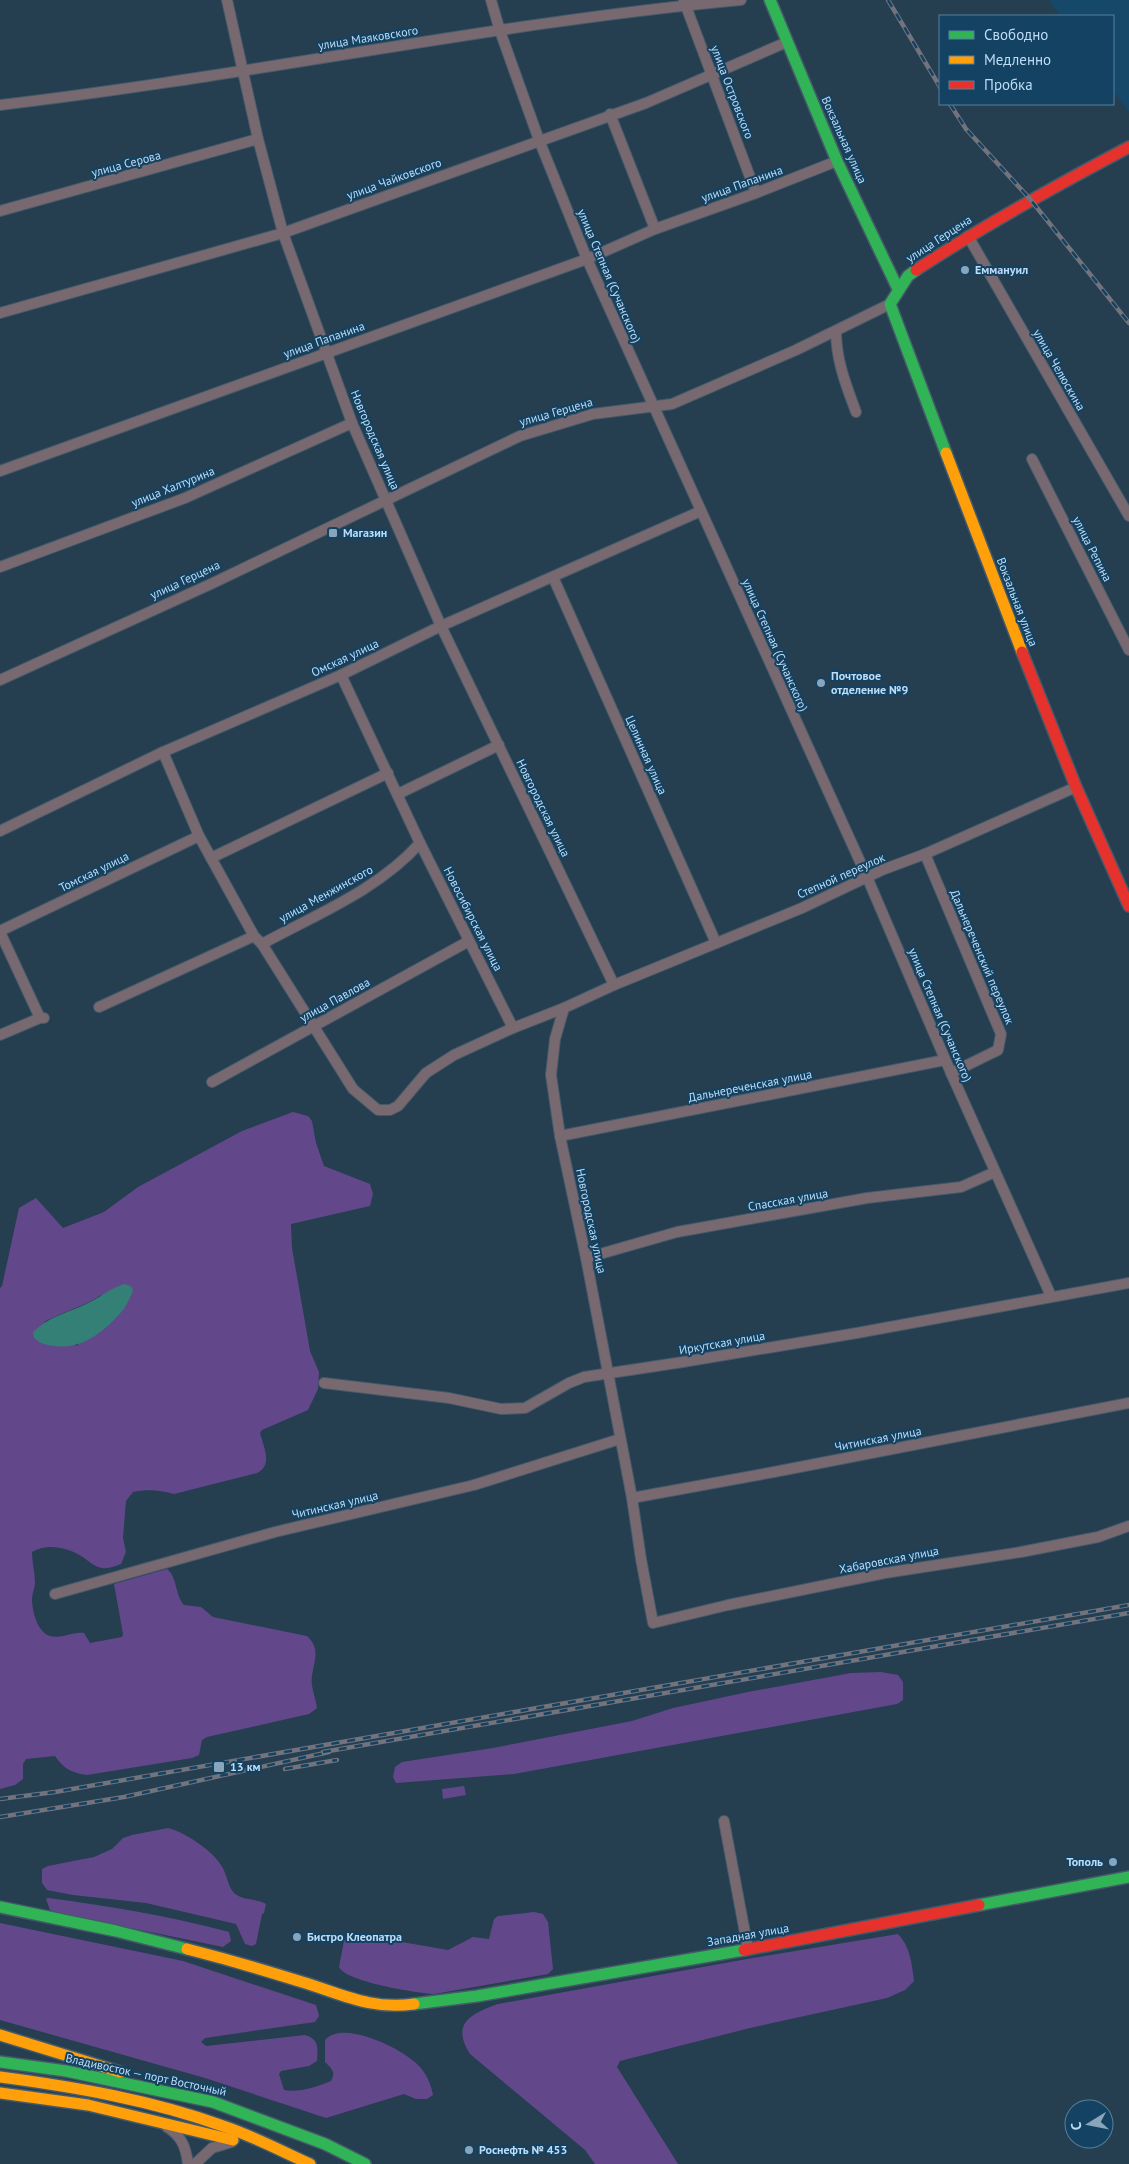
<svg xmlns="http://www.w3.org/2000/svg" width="1129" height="2164" viewBox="0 0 1129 2164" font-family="'PT Sans',sans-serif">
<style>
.built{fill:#16486a}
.green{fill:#62488b;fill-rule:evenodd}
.water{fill:#347f76}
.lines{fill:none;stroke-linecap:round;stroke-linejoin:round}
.street-casing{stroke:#445a6a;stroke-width:12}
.fast-casing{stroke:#445a6a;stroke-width:14}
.slow-casing{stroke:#445a6a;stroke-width:14}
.jam-casing{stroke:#445a6a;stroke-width:14}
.street{stroke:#786971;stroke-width:10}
.fast{stroke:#30b455;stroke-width:11}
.slow{stroke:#ff9f0a;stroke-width:11}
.jam{stroke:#e5322d;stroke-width:11}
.rail-casing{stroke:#72737d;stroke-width:4.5}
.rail{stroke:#134262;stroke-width:2.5;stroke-dasharray:8;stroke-linecap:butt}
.poi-dot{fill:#89a5bb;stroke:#134262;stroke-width:2}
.labels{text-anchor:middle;stroke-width:4;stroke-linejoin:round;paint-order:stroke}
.street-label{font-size:12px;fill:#bfdcf5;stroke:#134262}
.poi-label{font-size:12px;font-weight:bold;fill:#bfdcf5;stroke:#134262;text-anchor:start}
</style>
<rect width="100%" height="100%" fill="#253e50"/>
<polygon class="built" points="1049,0 1129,0 1129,112 1113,91 1113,16 1060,16"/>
<g class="green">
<path d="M293,1112L308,1116L312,1121L316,1143L324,1166L370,1184L373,1194L370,1206L291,1224L292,1248L310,1351L319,1372L318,1389L308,1410L262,1430L260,1433C264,1448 273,1465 257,1473L174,1494C160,1490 147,1489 133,1492L126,1501L123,1538L126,1552L121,1564C115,1566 109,1569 102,1568C94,1567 88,1560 81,1556C67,1547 46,1543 32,1552C32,1562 35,1573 35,1583C35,1588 32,1593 32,1599C32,1610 37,1632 50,1636C62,1639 73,1631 84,1633L90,1643L122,1637L123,1634L114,1584L167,1569C177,1576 175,1595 184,1605L201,1607L213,1617L307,1636C321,1649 314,1661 312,1676C310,1685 316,1699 317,1708L309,1714L207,1737L202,1740L199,1755L192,1758L87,1775C72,1773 64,1769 55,1756L26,1759L23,1764V1779L15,1785L0,1789V1288L2,1286L19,1208L36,1198L63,1228L104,1212L138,1187L242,1131ZM101,1295L77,1346L44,1322C62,1312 83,1307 101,1295Z"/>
<polygon points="881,1672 898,1675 903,1682 903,1700 897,1704 514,1774 396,1783 393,1777 395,1767 402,1762 493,1748 632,1721 673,1708 748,1692 851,1673"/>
<polygon points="464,1786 466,1795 443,1799 442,1789"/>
<path d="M168,1828C184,1832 212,1850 221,1865C227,1873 227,1885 234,1893C243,1901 256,1898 266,1904L264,1913L262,1914L256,1944L252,1946L245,1944L236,1924L146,1903L73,1895L47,1890L42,1883V1869L48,1866L94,1857L112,1849L123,1838L132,1835Z"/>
<path d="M48,1898C109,1906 169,1916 229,1932L231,1941L223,1947L54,1912L50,1910L46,1899Z"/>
<path d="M534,1912L543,1914L548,1922L553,1969L548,1974L434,1994C417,1993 346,1982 339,1967L345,1936L350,1933L448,1950L473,1937L489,1939L494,1919L498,1916Z"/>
<path d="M0,1923L183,1961L316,2005L319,2016L315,2022L205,2038L201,2042L206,2046L305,2035C319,2039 318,2048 317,2061L309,2066L281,2071L279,2074L284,2090C298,2093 317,2087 331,2081C336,2072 332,2069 325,2062V2040C343,2019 402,2049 417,2064C426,2072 431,2084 433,2095L427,2099H416L404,2094L326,2118L205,2078L0,2020Z"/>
<path d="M898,1934C910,1946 912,1964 914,1981L905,1990L887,1998L750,2028L620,2061L617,2067L678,2164H595L585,2150L470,2054C451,2024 470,2014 498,2004L747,1959Z"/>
</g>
<path class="water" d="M124,1284L131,1286L133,1291C130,1297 127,1306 122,1311C105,1331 82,1350 55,1346C46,1345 41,1344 34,1338L33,1332C54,1313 70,1313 92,1301C103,1295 112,1288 124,1284Z"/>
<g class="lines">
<defs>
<g id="street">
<polyline points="227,0 258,139 283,233 352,423 441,626 614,985 564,1008 555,1039 551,1075 560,1136 586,1258 632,1498 641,1559 653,1623 728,1605 885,1573 1021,1552 1098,1537 1129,1526"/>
<polyline points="491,0 500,31 539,140 587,259 867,877 951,1073 1051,1296"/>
<polyline points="684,1 756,193"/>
<path d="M0,105C248,76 493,23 741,0"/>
<polyline points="610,114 655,229"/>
<polyline points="0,211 258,139"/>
<polyline points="968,236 1129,516"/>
<polyline points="0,313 283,233 646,103 787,42"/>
<path d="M836,331C836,360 846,385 856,412"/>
<polyline points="1032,459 1129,650"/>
<polyline points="0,471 587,259 655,229 756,193 837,161"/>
<polyline points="0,567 185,498 352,423"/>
<polyline points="553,577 716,943"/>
<polyline points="0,680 213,583 520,436 593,414 672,404 796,350 890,304"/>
<polyline points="163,752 199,836 254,936 262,944 353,1089 378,1110 390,1110 398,1106 426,1073 454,1055 513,1028 420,843 341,675"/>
<polyline points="398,794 499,745"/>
<polyline points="0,831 163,752 341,675 441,626 701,511"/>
<polyline points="925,854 1001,1034 998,1050 951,1073"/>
<polyline points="211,858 388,773"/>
<polyline points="0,931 199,836"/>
<polyline points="0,932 40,1018"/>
<path d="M262,944C317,914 378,890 420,843"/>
<polyline points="614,985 802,908 882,870 925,854 1076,787"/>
<polyline points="99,1007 254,936"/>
<polyline points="513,1028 564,1008"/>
<polyline points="0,1035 40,1018 44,1018"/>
<polyline points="212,1082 469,941"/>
<polyline points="560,1136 945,1060"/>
<polyline points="586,1258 677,1232 867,1198 961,1187 995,1172"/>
<polyline points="324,1383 449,1398 501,1409 525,1408 569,1383 584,1377 683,1362 857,1333 1129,1283"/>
<polyline points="632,1498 774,1472 1129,1403"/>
<polyline points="55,1594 275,1532 474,1485 620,1439"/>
<polyline points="724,1821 748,1949"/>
<path d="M167,2127C182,2136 186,2148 188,2164"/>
<polyline points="195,2164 212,2148 232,2142"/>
</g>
<g id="fast">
<polyline points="770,0 837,161 898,289"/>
<polyline points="916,270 908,276 890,304 946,453"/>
<polyline points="979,1905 1129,1877"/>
<polyline points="0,1907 116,1931 187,1949"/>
<polyline points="414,2004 477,1996 744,1950"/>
<polyline points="0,2062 66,2071 213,2102 325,2144 365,2164"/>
</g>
<g id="slow">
<polyline points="946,453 1022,652"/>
<path d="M187,1949C226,1959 264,1970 302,1982C342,1994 370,2010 414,2004"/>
<polyline points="0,2035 120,2072"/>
<path d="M0,2077C75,2087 151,2100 223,2126C253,2136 281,2151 310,2164"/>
<polyline points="0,2093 88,2105 233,2140"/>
</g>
<g id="jam">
<path d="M916,270C986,224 1055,186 1129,147"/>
<polyline points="1022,652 1076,787 1129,906"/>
<polyline points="744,1950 979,1905"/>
</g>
</defs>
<use href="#street" class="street-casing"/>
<use href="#fast" class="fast-casing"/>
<use href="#slow" class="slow-casing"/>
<use href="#jam" class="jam-casing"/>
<use href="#street" class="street"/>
<use href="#fast" class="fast"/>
<use href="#slow" class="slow"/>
<use href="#jam" class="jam"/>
<defs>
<g id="rail">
<polyline points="888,0 940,87"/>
<polyline points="950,104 966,129 1030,199 1129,323"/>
<polyline points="323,1752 1129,1613"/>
<polyline points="285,1769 337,1760"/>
<polyline points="0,1799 55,1792 1129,1605"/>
<polyline points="0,1817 124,1797 329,1752"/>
</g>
</defs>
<use href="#rail" class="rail-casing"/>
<use href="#rail" class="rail"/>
</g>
<g class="poi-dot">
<circle cx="965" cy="270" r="5"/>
<rect x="328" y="528" width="10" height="10" rx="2.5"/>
<circle cx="821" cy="683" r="5"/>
<rect x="213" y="1761" width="12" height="12" rx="2.5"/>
<circle cx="1113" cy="1862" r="5"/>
<circle cx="297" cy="1937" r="5"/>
<circle cx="469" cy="2150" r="5"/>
</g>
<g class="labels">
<g class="street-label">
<text transform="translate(368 38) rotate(-9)" y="4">улица Маяковского</text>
<text transform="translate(732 92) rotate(69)" y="4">улица Островского</text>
<text transform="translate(844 140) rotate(66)" y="4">Вокзальная улица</text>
<text transform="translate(126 164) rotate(-15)" y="4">улица Серова</text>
<text transform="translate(394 179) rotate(-20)" y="4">улица Чайковского</text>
<text transform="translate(742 184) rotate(-20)" y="4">улица Папанина</text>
<text transform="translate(939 239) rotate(-33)" y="4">улица Герцена</text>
<text transform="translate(609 276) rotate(67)" y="4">улица Степная (Сучанского)</text>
<text transform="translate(324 340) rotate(-20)" y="4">улица Папанина</text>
<text transform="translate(1059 370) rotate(60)" y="4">улица Челюскина</text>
<text transform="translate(556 412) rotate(-16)" y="4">улица Герцена</text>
<text transform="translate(375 440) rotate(67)" y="4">Новгородская улица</text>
<text transform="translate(173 487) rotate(-22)" y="4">улица Халтурина</text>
<text transform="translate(1092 549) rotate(63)" y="4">улица Репина</text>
<text transform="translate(185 580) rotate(-25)" y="4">улица Герцена</text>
<text transform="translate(1017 602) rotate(69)" y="4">Вокзальная улица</text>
<text transform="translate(775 645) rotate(66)" y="4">улица Степная (Сучанского)</text>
<text transform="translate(345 658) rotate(-25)" y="4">Омская улица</text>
<text transform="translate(646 755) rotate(66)" y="4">Целинная улица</text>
<text transform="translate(543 808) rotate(64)" y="4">Новгородская улица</text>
<text transform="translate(94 872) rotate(-26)" y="4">Томская улица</text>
<text transform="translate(841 876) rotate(-24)" y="4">Степной переулок</text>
<text transform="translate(326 894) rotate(-29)" y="4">улица Менжинского</text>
<text transform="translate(473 919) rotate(63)" y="4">Новосибирская улица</text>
<text transform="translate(982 957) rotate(67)" y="4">Дальнереченский переулок</text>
<text transform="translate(335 1000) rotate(-29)" y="4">улица Павлова</text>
<text transform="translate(940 1015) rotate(67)" y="4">улица Степная (Сучанского)</text>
<text transform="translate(750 1086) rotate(-11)" y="4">Дальнереченская улица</text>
<text transform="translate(788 1200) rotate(-10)" y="4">Спасская улица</text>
<text transform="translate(591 1221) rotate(78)" y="4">Новгородская улица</text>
<text transform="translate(722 1343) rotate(-10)" y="4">Иркутская улица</text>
<text transform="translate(878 1439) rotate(-11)" y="4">Читинская улица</text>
<text transform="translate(335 1505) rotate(-13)" y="4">Читинская улица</text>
<text transform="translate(889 1560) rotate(-11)" y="4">Хабаровская улица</text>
<text transform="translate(748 1935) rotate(-10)" y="4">Западная улица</text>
<text transform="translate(146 2075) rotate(12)" y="4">Владивосток — порт Восточный</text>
</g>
<g class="poi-label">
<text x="975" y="274">Еммануил</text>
<text x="343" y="537">Магазин</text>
<text x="831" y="680">Почтовое<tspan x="831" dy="14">отделение №9</tspan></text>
<text x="230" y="1771">13 км</text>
<text x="1103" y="1866" text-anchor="end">Тополь</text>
<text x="307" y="1941">Бистро Клеопатра</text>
<text x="479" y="2154">Роснефть № 453</text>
</g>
</g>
<rect x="939" y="15" width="175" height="90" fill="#134262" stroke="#58809d"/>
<rect x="949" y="31" width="25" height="8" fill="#30b455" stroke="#58809d"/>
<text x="984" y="40" font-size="15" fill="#bfdcf5">Свободно</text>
<rect x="949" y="56" width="25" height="8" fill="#ff9f0a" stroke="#58809d"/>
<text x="984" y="65" font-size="15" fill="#bfdcf5">Медленно</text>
<rect x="949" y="81" width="25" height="8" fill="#e5322d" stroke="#58809d"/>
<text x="984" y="90" font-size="15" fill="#bfdcf5">Пробка</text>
<g transform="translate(1089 2124) rotate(260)"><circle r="24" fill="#134262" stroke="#58809d"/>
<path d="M0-4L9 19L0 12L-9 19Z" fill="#89a5bb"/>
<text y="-8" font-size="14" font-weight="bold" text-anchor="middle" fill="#bfdcf5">С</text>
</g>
</svg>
